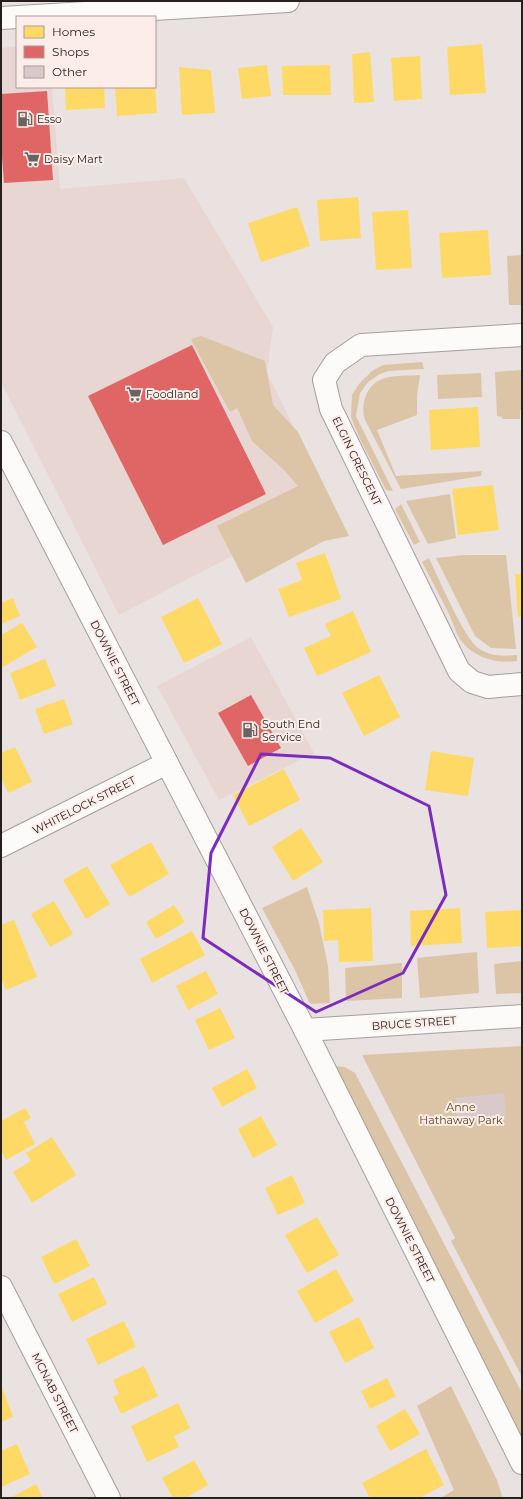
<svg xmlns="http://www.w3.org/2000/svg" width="523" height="1499" viewBox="0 0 523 1499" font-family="Montserrat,sans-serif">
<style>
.built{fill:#e8d6d2}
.green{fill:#dbc5a6}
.homes{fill:#ffd966}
.shops{fill:#e06666}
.building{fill:#d9c9ca}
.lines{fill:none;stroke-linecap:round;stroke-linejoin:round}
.minor-casing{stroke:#a49e9c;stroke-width:24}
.major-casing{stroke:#a49e9c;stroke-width:24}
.minor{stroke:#fcfbfa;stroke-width:22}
.major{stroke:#fcfbfa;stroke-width:22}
.marked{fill:none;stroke:#7b2cbf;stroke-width:3;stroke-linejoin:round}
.labels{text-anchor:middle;stroke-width:4;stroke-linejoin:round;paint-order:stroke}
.poi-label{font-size:11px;fill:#251f1e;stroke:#fdede9;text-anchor:start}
.street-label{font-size:11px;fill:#251f1e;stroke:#fdede9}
.park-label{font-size:11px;fill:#60481c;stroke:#fdede9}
</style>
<rect width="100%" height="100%" fill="#eae2e0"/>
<g class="built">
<polygon points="17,46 17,87 52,87 60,189 184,178 273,327 267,373 332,504 119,615 1,382 1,48"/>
<polygon points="251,637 314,753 219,800 157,686"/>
</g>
<g class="green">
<polygon points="522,255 522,305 509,305 507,256"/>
<polygon points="201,336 265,361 273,405 298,432 349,536 324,541 246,583 217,526 298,486 284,470 252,441 237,408 230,412 191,339"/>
<polygon points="422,362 424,369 388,371 380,374 368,382 360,393 356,416 393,491 386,490 360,439 351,417 352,395 359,384 372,371 383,365"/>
<polygon points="521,370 522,410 520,410 520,419 502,419 502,417 497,416 495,372"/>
<polygon points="481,373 482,397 438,399 437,375"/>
<path d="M420,375L417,396V415L377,430L396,476L482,471L481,476L401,489L366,422C359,406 366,383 385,378C395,375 409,376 420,375Z"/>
<polygon points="450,494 456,538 428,544 406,501"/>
<polygon points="401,504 420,542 414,545 395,509"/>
<polygon points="465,555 506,555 516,649 491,648 475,636 436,558"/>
<path d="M429,558C438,577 464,638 478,648C491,657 503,656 517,655V661C497,664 475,658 462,642C456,634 453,622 449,614C440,596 431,579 422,562Z"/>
<polygon points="307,887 319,923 328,966 330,1003 311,1004 309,1002 296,972 262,908"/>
<polygon points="477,952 479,993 420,998 417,958"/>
<polygon points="522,961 522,993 496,994 494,964"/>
<polygon points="402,963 402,998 346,1001 345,968"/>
<polygon points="522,1046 522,1377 451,1241 455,1238 362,1055"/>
<polygon points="335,1066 345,1067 355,1073 522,1393 522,1440"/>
<polygon points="451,1386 497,1480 502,1496 501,1498 441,1498 454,1490 417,1406"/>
</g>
<g class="homes">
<polygon points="482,44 486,93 450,95 447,47"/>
<polygon points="370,52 374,102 354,103 352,54"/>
<polygon points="420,56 422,99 394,101 391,58"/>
<polygon points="267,65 271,96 242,99 238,68"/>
<polygon points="330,65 331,95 283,95 282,66"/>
<polygon points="179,67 211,70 215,113 182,115"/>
<polygon points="65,87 104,87 105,108 66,110"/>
<polygon points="115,87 155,87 157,113 117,116"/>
<polygon points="358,197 361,238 320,241 317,200"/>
<polygon points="297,207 310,246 261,262 248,223"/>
<polygon points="408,210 412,268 376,270 372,212"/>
<polygon points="488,230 491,275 442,278 439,233"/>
<polygon points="478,407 480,447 431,450 429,410"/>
<polygon points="493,485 499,530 458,535 452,489"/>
<polygon points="325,553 341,599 289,617 278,589 302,580 296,563"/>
<polygon points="515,574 522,574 522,616 518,617"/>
<polygon points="13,598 20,616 1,624 1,603"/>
<polygon points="198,598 222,644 184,663 161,617"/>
<polygon points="353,611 371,652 317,676 304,648 331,636 325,624"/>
<polygon points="22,623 37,647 1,668 1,635"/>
<polygon points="45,659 56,686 20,700 10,673"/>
<polygon points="379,675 400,717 364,736 342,693"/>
<polygon points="64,699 73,724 44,734 35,709"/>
<polygon points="15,747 32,782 8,793 1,778 1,753"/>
<polygon points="431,751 474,758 468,796 425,790"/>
<polygon points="284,769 300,800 249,826 233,795"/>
<polygon points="301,828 323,862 293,881 272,847"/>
<polygon points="151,842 169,874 129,897 110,865"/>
<polygon points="87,866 110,904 86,919 63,880"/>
<polygon points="54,901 73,934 50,947 31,914"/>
<polygon points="174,905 185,922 156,939 146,922"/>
<polygon points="371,908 373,961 339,962 338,940 324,941 323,910"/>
<polygon points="460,908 462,943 411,946 410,911"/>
<polygon points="522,910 522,946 487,948 485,912"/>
<polygon points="14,920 37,977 6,990 1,978 1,925"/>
<polygon points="192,931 205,955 152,983 140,959"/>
<polygon points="206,971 218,994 188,1010 176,986"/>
<polygon points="220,1008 235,1038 209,1050 195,1020"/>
<polygon points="247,1069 257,1088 222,1107 212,1088"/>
<polygon points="25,1108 31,1118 24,1122 35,1144 6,1160 1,1151 1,1121"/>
<polygon points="261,1116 277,1145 253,1158 238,1129"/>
<polygon points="52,1137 76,1175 32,1203 13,1172 31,1161 26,1153"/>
<polygon points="292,1175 305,1203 278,1215 265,1188"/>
<polygon points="317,1217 339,1255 307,1273 285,1235"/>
<polygon points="76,1239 90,1266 54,1284 41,1257"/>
<polygon points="336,1269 354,1301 315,1323 297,1291"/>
<polygon points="94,1277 107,1304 72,1322 58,1294"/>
<polygon points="359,1317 374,1348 345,1363 329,1332"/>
<polygon points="124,1321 136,1347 98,1365 86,1339"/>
<polygon points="144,1366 158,1396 121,1414 113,1397 119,1394 113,1380"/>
<polygon points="387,1378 396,1396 370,1409 361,1391"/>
<polygon points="2,1387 13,1417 1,1422 1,1388"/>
<polygon points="178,1403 190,1428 174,1436 179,1447 147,1462 131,1426"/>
<polygon points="405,1409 420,1434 390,1451 376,1426"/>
<polygon points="17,1444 30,1474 1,1487 1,1451"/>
<polygon points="426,1449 444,1485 419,1498 370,1498 362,1483"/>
<polygon points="194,1460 208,1485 185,1498 173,1498 162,1478"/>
<polygon points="36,1484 43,1498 10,1498"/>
</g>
<g class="shops">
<polygon points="47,91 53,180 4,183 1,144 1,94"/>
<polygon points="192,345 266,494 163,545 88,396"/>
<polygon points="251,695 281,748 248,766 218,713"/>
</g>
<polygon class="building" points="504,1093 506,1119 458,1124 456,1098"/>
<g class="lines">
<defs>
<g id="minor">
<polyline points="1,18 288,1"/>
<polyline points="522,335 361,345 335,363 324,380 331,409 459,671 472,682 488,687 522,684"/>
<polyline points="1,846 167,763"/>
<polyline points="305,1030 522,1016"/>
<polyline points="1,1287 109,1498"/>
</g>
<polyline id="major" points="1,442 305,1030 522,1463"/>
</defs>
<use href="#minor" class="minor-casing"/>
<use href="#major" class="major-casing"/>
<use href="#minor" class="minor"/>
<use href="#major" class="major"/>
</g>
<path class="marked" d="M261,754L330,758L429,806L446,895L403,973L316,1012L203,938L211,853Z"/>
<defs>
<symbol id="fuel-bare" viewBox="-9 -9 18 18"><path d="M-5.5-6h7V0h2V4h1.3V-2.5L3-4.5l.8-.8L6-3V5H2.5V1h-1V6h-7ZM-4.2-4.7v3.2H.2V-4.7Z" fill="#6a6362" stroke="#fdede9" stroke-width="2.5" paint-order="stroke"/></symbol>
<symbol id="supermarket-bare" viewBox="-9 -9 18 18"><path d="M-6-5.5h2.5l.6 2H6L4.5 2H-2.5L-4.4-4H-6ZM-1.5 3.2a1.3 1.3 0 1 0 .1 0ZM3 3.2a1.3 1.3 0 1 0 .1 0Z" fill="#6a6362" stroke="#fdede9" stroke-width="2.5" paint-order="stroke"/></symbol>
</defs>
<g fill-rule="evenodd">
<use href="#fuel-bare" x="14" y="108" width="22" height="22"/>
<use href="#supermarket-bare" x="21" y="148" width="22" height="22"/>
<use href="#supermarket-bare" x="123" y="383" width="22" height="22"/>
<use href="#fuel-bare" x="239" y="719" width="22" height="22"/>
</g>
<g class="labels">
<g class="poi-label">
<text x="37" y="123">Esso</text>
<text x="44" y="163">Daisy Mart</text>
<text x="146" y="398">Foodland</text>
<text x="262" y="728">South End<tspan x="262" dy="13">Service</tspan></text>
</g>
<g class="street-label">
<text transform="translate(357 461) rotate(64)" y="4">ELGIN CRESCENT</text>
<text transform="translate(115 663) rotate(63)" y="4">DOWNIE STREET</text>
<text transform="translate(84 805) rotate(-27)" y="4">WHITELOCK STREET</text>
<text transform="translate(264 951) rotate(63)" y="4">DOWNIE STREET</text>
<text transform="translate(414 1023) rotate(-4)" y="4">BRUCE STREET</text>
<text transform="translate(410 1240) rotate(63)" y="4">DOWNIE STREET</text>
<text transform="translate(55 1393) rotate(63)" y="4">MCNAB STREET</text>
</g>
<g class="park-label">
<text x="461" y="1111">Anne<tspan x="461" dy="13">Hathaway Park</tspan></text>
</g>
</g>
<rect width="523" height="1499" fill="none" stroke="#251f1e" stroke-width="4"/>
<rect x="16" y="16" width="140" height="72" fill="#fdede9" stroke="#a79b98"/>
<rect x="24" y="26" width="20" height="12" fill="#ffd966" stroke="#a79b98"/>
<text x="52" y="36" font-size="12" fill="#251f1e">Homes</text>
<rect x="24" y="46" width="20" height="12" fill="#e06666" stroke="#a79b98"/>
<text x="52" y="56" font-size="12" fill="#251f1e">Shops</text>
<rect x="24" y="66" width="20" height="12" fill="#d9c9ca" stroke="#a79b98"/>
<text x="52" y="76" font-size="12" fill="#251f1e">Other</text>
</svg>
